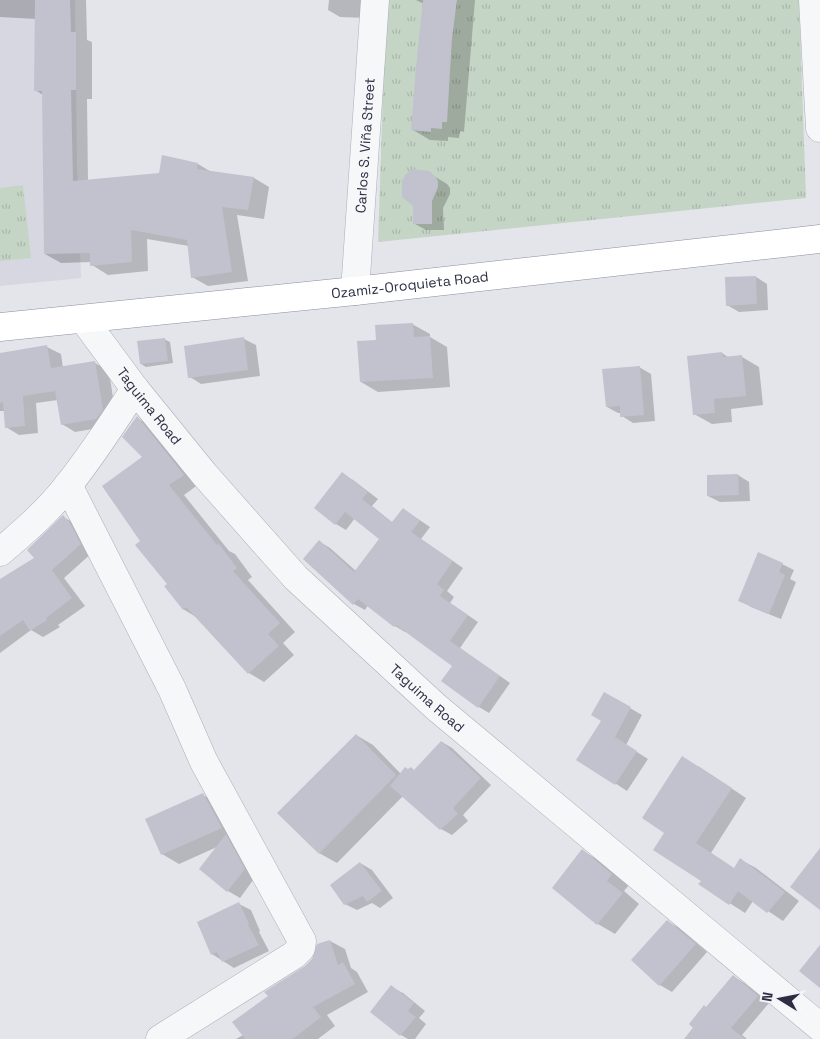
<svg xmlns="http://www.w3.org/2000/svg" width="820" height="1039" viewBox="0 0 820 1039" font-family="'Space Grotesk',sans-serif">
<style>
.built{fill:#d6d7e0}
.park{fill:url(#park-tufts)}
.shadow{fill:#0003}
.building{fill:#c1c2ce}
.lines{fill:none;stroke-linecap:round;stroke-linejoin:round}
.minor-casing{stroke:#acaeb9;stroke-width:29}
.highway-casing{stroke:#8b8ea2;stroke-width:29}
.minor{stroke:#f6f7f9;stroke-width:28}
.highway{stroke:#fff;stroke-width:28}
.labels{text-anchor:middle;stroke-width:4;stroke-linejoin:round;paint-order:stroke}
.street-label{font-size:14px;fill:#2b2e43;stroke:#f3f4f8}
</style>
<defs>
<pattern id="park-tufts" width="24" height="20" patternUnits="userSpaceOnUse" patternTransform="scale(1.25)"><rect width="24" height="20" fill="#c5d5c5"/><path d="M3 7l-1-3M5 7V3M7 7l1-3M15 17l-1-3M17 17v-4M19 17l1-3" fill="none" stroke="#a9b7aa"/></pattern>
</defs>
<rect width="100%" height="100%" fill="#e3e5eb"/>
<polygon class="built" points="0,0 75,0 77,165 81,278 0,286"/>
<g class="park">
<polygon points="386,0 799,0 806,198 378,242"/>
<polygon points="23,185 31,258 0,261 0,188"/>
</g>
<g class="shadow">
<polygon points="0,0 86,0 87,40 92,42 92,99 87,99 88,181 160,174 198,164 213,173 254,178 269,187 264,219 237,215 248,281 208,286 192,277 189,246 147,239 148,271 108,275 92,265 92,262 61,263 45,254 43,95 35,90 36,19 0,17"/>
<polygon points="329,0 368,0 367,18 340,17 328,10"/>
<polygon points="416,0 475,0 464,132 460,131 459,138 448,137 448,141 430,140 413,130 424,4"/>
<polygon points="429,173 447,184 450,188 450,194 443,208 444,230 426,230 415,224"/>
<polygon points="756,277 767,284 768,310 739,312 727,305"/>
<polygon points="412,324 430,334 430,337 447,347 450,387 378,392 361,382 377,341"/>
<polygon points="164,339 170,342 173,363 146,367 141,364"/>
<polygon points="244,339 256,345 260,376 201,384 190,377"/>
<polygon points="47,347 61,354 63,368 95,363 109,371 116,418 110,426 75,432 62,424 58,400 36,403 38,433 19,435 6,427 5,411 0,411 0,354"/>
<polygon points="722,353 729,358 742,357 759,367 763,405 731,409 732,422 712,424 694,414"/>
<polygon points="639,367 651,374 655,421 633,423 622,416 621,413 618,413 607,407"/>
<polygon points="137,418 153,427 199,484 184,495 229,551 235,554 252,577 248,580 295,632 283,643 294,655 264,682 249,673 196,617 183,609 142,541 144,457"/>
<polygon points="343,474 353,480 378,499 372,506 393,523 403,509 430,527 421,539 463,568 447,591 454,597 450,603 478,622 460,648 510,683 489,713 479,707 454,665 406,631 405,632 395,626 368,605 365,610 354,604 320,542 330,548 356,571 381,538 355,518 346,530 336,524"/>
<polygon points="738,475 749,482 750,501 720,502 708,496"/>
<polygon points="63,517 76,524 93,552 64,578 85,606 58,625 60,627 43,637 31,630 0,653 0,583 36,558"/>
<polygon points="782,564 794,570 790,579 796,582 781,619 751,607 740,600"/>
<polygon points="604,693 642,715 626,745 648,759 627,791 578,759 603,721"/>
<polygon points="356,735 373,745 401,774 409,771 415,771 442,742 452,748 491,785 463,815 468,821 452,835 441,829 403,796 337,863 319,853"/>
<polygon points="698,766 746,798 711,853 735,869 741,860 756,868 799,901 783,921 753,901 745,913 700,884 702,880 666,832"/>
<polygon points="203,795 221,805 256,876 240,898 228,891 200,869 217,847 179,864 162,854"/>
<polygon points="583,851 600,861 629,885 624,891 639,904 615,934 598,924"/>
<polygon points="360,863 372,870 393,898 380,908 372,903 357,910 345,904"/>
<polygon points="239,904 251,910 260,931 259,932 269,951 234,968 212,954"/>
<polygon points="667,921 679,928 707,952 672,992 660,985 632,960"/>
<polygon points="330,941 345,949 351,968 357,972 368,992 327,1015 335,1026 318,1039 236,1039 243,1035 269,996 306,967"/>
<polygon points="733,976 744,983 769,1003 742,1035 747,1039 685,1039 707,1008"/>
<polygon points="391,987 403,993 425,1011 419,1018 426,1024 415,1039 408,1039 401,1035 371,1012"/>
</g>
<g class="building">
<polygon points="35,0 70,0 71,32 76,32 76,90 71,90 73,181 159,173 162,155 198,163 197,169 254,177 248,210 222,207 232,272 191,278 187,240 131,230 132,262 90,266 90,253 44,254 42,91 34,91"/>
<polygon points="423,0 457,0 452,38 447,122 442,122 442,129 431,128 431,132 411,130 416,67"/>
<polygon points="413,169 429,171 435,176 438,181 438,187 432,201 432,224 413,224 413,206 402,197 402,181 406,174"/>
<polygon points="756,276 757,304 726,306 725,277"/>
<polygon points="413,323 414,337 430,336 433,378 360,382 357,341 376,340 375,325"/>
<polygon points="244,337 248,370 188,378 184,346"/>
<polygon points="165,338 168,361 140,364 137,341"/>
<polygon points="47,345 51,368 95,361 103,410 96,419 61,425 55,391 23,396 25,426 5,428 3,402 0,403 0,353"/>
<polygon points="722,352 723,357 742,355 746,396 714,399 715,413 693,415 687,356"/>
<polygon points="640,366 644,415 620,417 620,406 606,407 602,369"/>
<polygon points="137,416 184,475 169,485 217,545 219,544 237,568 233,571 280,623 268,634 279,646 248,674 186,607 183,610 164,586 167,584 135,545 140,541 102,486 142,457 122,437"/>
<polygon points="342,472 368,492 362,499 392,522 403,508 420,521 411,532 453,561 437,584 444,590 440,596 468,615 450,641 500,676 478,708 441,681 452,666 396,625 394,627 358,599 353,605 303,559 319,540 354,572 379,539 345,512 335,525 314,508"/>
<polygon points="738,474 739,495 707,496 707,475"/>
<polygon points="63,515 70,523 81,544 52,570 72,598 46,618 47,620 30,631 23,620 0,636 0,579 34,558 27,550"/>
<polygon points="758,552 783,563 779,572 785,575 769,614 738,601"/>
<polygon points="604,692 631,707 615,737 637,751 615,785 576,760 601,721 591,715"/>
<polygon points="356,734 396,775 319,854 277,813"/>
<polygon points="441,741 481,778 453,808 458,814 440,830 390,786 405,767 408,769 411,767 414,770"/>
<polygon points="682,756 732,788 696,843 734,868 740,858 785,892 767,913 738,891 729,905 698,884 701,881 653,850 664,833 642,818"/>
<polygon points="203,793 222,828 161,855 145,819"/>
<polygon points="226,834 245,869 227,892 199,869"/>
<polygon points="820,848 820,910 790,887"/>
<polygon points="582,849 612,874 607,881 623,893 597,925 552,888"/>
<polygon points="360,862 382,891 367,902 363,896 344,905 330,885"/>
<polygon points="239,902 249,924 248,925 259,945 222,962 217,952 211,955 197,922"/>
<polygon points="667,920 696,944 659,986 631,960"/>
<polygon points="330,940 338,965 343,962 355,984 313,1007 321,1017 293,1039 245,1039 232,1022 268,996 264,992 305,966 312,959 317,944"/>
<polygon points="820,945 820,988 799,971"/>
<polygon points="733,975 758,996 731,1028 745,1039 684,1039 693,1028 689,1024 704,1005 706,1007"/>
<polygon points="391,985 414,1003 408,1011 416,1017 400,1036 370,1012"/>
</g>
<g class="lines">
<defs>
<g id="minor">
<polyline points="813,0 820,128"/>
<path id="s1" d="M355,291L375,0"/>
<path id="s2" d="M84,320L135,389L204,474L296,578L436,707L820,1027"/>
<polyline points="68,485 172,689 204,762 302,941 301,948 294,955 160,1039"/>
<path d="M0,552C25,531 49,510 69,484C93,454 114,421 135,389"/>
</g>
<g id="highway">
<path id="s3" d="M0,327L355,291L820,239"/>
</g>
</defs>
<use href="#minor" class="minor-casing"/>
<use href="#highway" class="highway-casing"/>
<use href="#minor" class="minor"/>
<use href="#highway" class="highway"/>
</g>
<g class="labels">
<g class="street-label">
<text dy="5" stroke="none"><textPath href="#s1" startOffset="146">Carlos S. Viña Street</textPath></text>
<text dy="5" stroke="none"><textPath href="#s3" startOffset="412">Ozamiz-Oroquieta Road</textPath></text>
<text dy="5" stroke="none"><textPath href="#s2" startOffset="108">Taguima Road</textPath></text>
<text dy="5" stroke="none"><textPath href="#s2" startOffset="512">Taguima Road</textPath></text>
</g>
</g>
<g transform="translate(780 999) rotate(280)" stroke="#f3f4f8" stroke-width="4" paint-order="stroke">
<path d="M0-4L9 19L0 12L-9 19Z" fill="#2b2e43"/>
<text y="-8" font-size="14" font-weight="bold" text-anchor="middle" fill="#2b2e43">N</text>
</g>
</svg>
